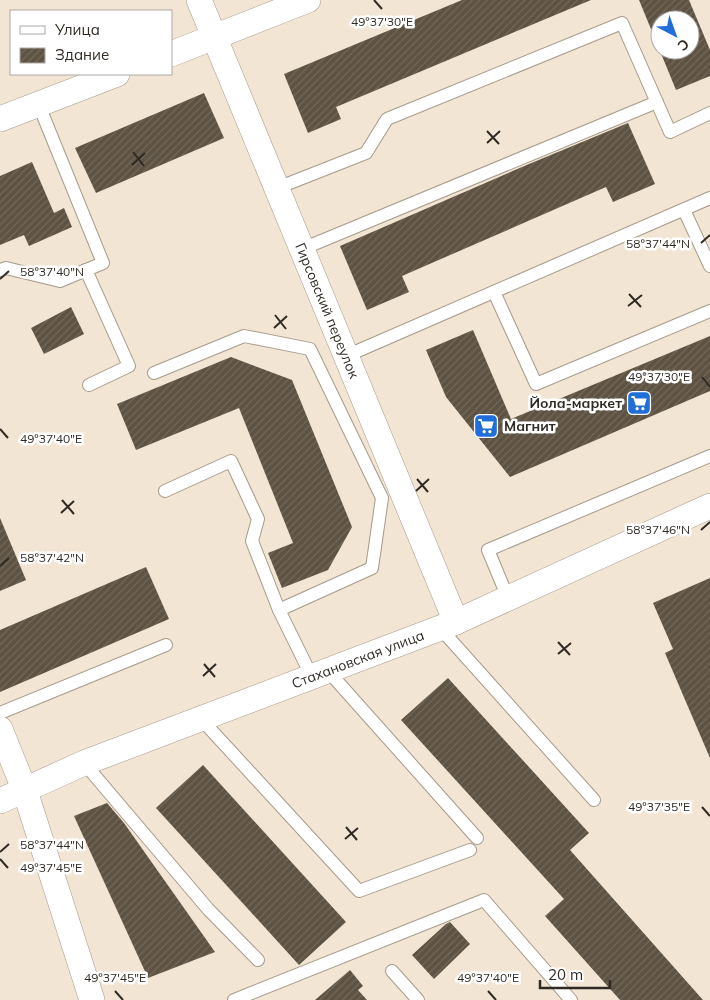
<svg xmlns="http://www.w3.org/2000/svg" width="710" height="1000" viewBox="0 0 710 1000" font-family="Mulish,sans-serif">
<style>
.building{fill:url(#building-hatch);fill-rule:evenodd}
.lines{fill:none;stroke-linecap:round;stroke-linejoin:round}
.lane-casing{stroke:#a69a89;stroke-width:14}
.street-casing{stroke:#a69a89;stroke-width:26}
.lane{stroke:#fff;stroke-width:12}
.street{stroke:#fff;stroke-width:25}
.ticks{fill:none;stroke:#2f2a23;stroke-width:2}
.labels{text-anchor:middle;stroke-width:5;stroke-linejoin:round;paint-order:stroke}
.street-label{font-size:14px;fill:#2f2a23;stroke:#fff}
.poi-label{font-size:14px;font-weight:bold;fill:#2f2a23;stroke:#fff;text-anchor:end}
.ticks-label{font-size:12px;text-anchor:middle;fill:#2f2a23;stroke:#fff;stroke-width:5;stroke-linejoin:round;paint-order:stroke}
</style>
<defs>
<pattern id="building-hatch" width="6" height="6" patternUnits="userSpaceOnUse" patternTransform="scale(1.25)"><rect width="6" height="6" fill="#5e5343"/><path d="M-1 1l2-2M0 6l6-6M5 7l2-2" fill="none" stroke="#72695b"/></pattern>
</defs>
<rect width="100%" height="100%" fill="#f2e5d3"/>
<g class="building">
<polygon points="462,0 591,0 336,107 341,119 308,133 284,74"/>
<path d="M639,0H689L710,50V76L676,90ZM660,20H690V50H660Z"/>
<polygon points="204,93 224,138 96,193 75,148"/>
<polygon points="628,123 655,184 613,202 606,187 402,276 409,292 367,310 340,246 529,164"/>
<polygon points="32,162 54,213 64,208 72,227 29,246 24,235 0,245 0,176"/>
<polygon points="71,307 84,334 44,354 31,328"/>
<polygon points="473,330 511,419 710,336 710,391 510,477 446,397 426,350"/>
<polygon points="231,357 292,380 352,527 328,570 282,588 268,553 293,543 239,408 136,450 117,404"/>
<polygon points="0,518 26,580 0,591"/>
<polygon points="146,567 169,619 0,692 0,630"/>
<polygon points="710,578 710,758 665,653 673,649 653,603"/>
<polygon points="448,678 589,833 570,850 703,1000 620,1000 545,916 564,899 401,720"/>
<polygon points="203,765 346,922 299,965 156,808"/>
<polygon points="107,803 124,823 215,952 148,978 74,816"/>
<polygon points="450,922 470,944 434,979 412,955 446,924"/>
<polygon points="350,970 363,986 358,990 367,1000 315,1000"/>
</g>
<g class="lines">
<defs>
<g id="lane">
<polyline points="277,188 366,153 387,119 622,23 670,132 710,113"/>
<polyline points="684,210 710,266"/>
<polyline points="302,249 657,102"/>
<polyline points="0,270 6,268 60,281 103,263 38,103"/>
<polyline points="86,270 129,366 89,385"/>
<polyline points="494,292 536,384 710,311"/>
<polyline points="346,356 710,198"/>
<polyline points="154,373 244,336 310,349 382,498 372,568 279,610 312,677"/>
<polyline points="165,491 231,461 258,519 252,541 279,610"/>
<polyline points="508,598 488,550 710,456"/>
<polyline points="440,628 594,800"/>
<polyline points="328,671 477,838"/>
<polyline points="0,713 166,645"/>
<polyline points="201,719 359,891 470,850"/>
<polyline points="84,763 208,909 258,960"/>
<polyline points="392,971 418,1000"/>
<polyline points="234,1000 484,900 571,1000"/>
</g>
<g id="street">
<path id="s1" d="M199,0L456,622"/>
<polyline points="171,54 308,0"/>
<polyline points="0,119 117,74"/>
<polyline points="0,729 25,791 92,1000"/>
<path id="s2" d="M0,801L84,763L456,622L710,506"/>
</g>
</defs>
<use href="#lane" class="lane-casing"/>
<use href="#street" class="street-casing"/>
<use href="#lane" class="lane"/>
<use href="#street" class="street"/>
</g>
<path class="ticks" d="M374,0L382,9M487,131L499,144M487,143L500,131M133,152L144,166M132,165L145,153M701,243L710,235M0,279L9,271M629,294L641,307M628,306L642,295M275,315L286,329M274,328L287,316M702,377L710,387M0,429L8,438M417,479L428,492M416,491L429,479M62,500L74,514M61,513L74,501M701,530L710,522M0,566L9,558M558,642L570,655M558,654L571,643M204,664L215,677M203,676L216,664M702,807L710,816M346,827L357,840M345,839L358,828M0,852L9,844M0,859L8,868M115,991L123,1000M488,991L496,1000"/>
<defs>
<symbol id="supermarket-square" viewBox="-11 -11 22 22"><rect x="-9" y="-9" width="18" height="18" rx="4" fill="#216ed9" stroke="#fff"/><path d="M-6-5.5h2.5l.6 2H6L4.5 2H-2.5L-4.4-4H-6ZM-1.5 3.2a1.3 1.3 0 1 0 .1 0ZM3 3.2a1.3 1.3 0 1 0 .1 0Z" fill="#fff"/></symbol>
</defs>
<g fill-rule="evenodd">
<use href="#supermarket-square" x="625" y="389" width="28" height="28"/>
<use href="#supermarket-square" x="472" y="412" width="28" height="28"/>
</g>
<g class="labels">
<g class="street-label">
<text dy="5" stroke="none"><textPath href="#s1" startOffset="336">Гирсовский переулок</textPath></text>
<text dy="5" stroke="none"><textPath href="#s2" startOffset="385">Стахановская улица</textPath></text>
</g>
<g class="poi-label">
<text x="622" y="408">Йола-маркет</text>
<text x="504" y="431" text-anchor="start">Магнит</text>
</g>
</g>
<g class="ticks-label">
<text x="382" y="26">49°37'30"E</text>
<text x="658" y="248">58°37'44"N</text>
<text x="52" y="276">58°37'40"N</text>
<text x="659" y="381">49°37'30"E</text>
<text x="51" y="443">49°37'40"E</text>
<text x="658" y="534">58°37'46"N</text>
<text x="52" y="562">58°37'42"N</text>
<text x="659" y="811">49°37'35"E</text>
<text x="52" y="849">58°37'44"N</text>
<text x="51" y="872">49°37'45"E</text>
<text x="115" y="982">49°37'45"E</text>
<text x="488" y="982">49°37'40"E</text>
</g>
<rect x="10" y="10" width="162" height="65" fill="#ffffff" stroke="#acaaa7"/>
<rect x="20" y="26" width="25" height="8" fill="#ffffff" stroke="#acaaa7"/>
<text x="55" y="35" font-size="15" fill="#2f2a23">Улица</text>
<rect x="20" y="48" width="25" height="15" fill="url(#building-hatch)" stroke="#acaaa7"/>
<text x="55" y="60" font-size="15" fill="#2f2a23">Здание</text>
<g transform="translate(675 35) rotate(139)"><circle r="24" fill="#ffffff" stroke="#acaaa7"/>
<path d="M0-4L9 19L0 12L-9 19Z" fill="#216ed9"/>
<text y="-8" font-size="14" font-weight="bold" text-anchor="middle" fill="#2f2a23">С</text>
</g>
<path d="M540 980v8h70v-8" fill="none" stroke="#2f2a23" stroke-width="2.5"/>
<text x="548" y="980" font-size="15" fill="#2f2a23" stroke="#ffffff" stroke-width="4" paint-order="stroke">20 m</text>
</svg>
